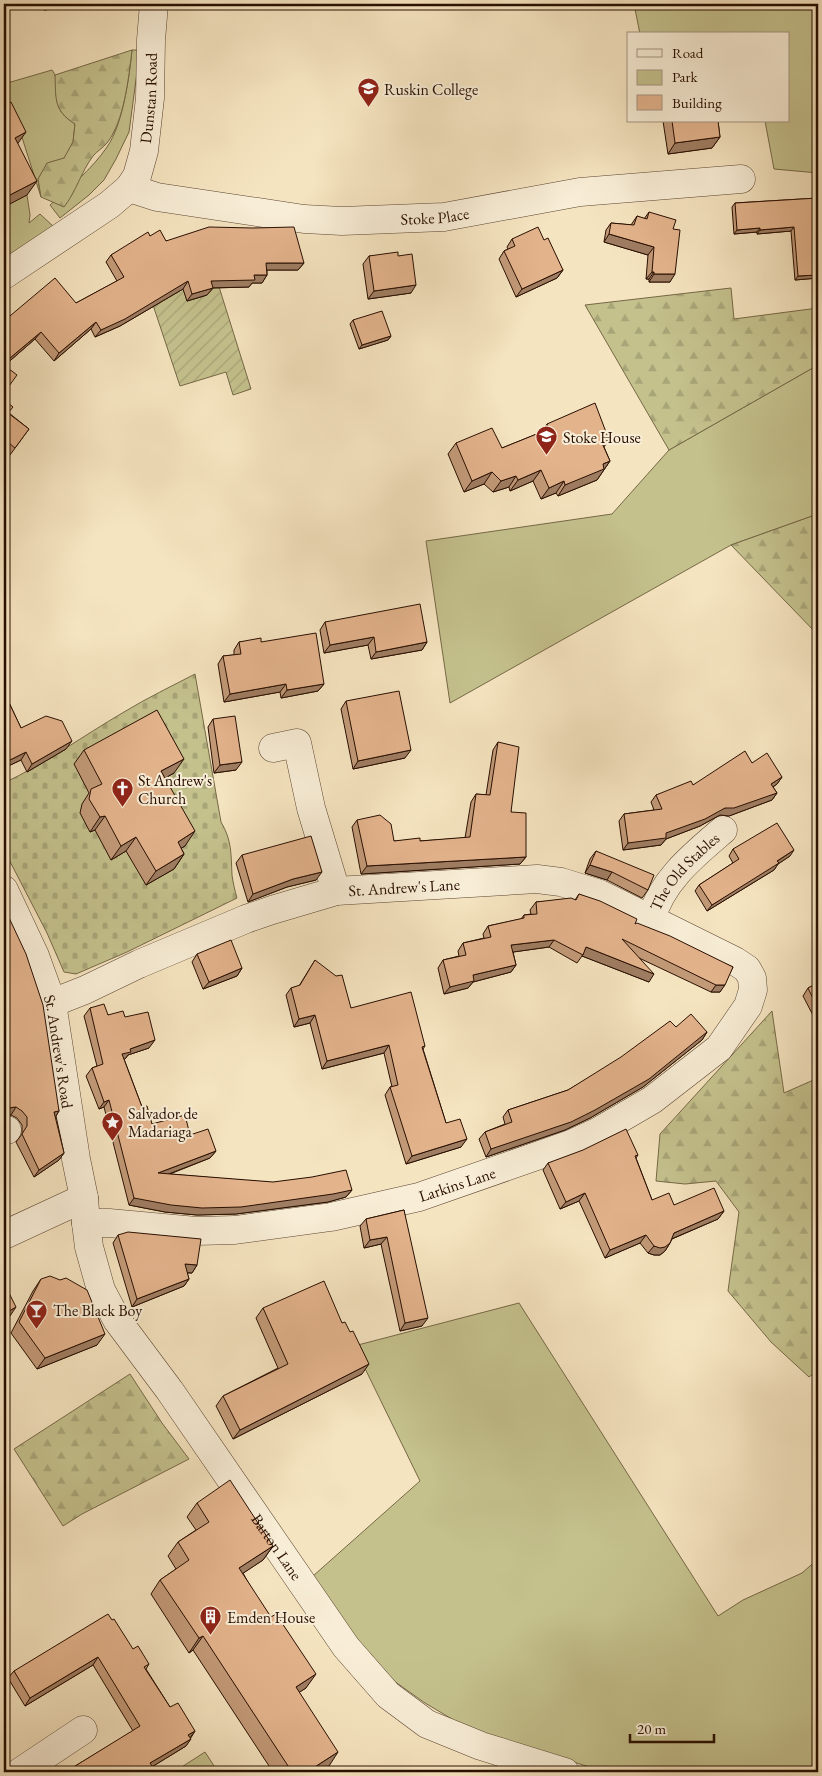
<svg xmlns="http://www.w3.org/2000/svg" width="822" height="1776" viewBox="0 0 822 1776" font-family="'EB Garamond',serif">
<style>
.green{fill:#c4c18d;stroke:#766846}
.forest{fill:url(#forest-firs);stroke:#766846}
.cemetery{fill:url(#cemetery-stones);stroke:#766846}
.garden{fill:url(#garden-furrows);stroke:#766846}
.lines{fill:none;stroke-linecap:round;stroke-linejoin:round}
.minor-casing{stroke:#5b4430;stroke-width:29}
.minor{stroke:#f8edd6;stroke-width:28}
.wall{fill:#c39a78;stroke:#280e00}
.shaded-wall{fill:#9f7d62;stroke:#280e00}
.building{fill:#e3b38c;stroke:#280e00}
.labels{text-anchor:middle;stroke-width:4;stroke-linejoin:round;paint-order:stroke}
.poi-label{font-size:16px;fill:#280e00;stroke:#f8edd6;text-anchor:start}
.street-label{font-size:16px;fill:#280e00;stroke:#f8edd6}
</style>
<defs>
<pattern id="forest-firs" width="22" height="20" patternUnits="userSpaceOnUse" patternTransform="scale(1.25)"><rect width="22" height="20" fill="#c4c18d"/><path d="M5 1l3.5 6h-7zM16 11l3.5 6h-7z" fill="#a8a578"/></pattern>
<pattern id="cemetery-stones" width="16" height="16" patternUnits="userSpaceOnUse" patternTransform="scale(1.25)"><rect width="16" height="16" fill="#c4c18d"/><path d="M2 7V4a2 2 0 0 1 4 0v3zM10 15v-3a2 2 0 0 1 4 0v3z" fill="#a8a578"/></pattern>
<pattern id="garden-furrows" width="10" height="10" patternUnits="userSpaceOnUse" patternTransform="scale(1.25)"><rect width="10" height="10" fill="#c4c18d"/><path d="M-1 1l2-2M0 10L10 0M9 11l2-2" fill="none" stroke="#a8a578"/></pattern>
</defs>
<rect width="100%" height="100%" fill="#f5e4c0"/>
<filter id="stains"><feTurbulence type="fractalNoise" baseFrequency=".004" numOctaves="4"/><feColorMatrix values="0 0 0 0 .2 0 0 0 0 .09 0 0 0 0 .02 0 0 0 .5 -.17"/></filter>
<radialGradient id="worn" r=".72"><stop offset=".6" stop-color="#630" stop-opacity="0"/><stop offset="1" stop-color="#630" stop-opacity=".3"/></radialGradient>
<g class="green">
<polygon points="634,4 818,4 818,173 774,169 765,121 788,121 788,34 640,34"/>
<path d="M132,50H140L129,132L116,159L104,180L89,195L60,218L50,205C70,187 92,169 107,147C123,124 129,78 132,50Z"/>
<path d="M52,70C56,75 56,79 56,86C56,105 58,113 75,124L73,142L64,159L48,163L38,179L41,197L19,128L4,102V84Z"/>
<polygon points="27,195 30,215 29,223 40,214 54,227 4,261 4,207"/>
<polygon points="818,365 818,514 731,545 450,703 426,541 612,514 669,450"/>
<polygon points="519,1303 718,1616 743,1600 802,1573 818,1559 818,1772 605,1772 467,1728 425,1703 394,1681 367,1655 313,1576 420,1481 354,1346"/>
<polygon points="205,1752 218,1772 174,1772"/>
</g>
<g class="forest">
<path d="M132,50C129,76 124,122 107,143C103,148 97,151 93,156C81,172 76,192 64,207L41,197L38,179L47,163L64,158L73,142L75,124C53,110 56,98 55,75Z"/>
<polygon points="731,288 734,319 818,308 818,365 669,450 585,305"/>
<polygon points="818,514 818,635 731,545"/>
<polygon points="772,1011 784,1093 818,1078 818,1370 809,1377 771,1342 728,1291 739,1212 716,1181 685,1184 656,1181 660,1134"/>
<polygon points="130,1374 162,1423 189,1459 82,1514 63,1526 14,1449"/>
</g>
<path class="cemetery" d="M195,674L221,822C232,840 231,855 232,875C233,883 235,891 237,898L127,952L76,974L64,972L47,933L4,850V783C46,763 83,736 124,712C147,698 172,686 195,674Z"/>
<polygon class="garden" points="176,265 187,301 207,295 202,277 215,274 251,389 233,395 226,372 180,386 149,293"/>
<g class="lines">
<defs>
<g id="minor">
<path id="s1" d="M129,188L157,197L304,219L342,221L444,217L580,192L741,179"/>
<path id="s2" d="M4,275L109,205L129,188L137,176L144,151L150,98L151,40L154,4"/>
<polyline points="273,748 297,743 311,808 336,891"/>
<path id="s3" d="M4,890L35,956L52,1003L76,1159L84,1198L86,1223L89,1247L101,1290L117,1320L170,1391L346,1647L388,1695L427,1724L481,1746L565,1772"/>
<path id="s4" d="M651,919C662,880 694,855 723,830"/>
<path id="s5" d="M52,1003L85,990L139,964L246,919L272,910L336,891L537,879L561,882L600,894L735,961L747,969L752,978L753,990L748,1006L719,1048L652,1100L597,1132L571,1144L419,1197L331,1217L235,1230L196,1231L109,1223H86"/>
<polyline points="4,1131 7,1130"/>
<polyline points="4,1235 84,1198"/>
<polyline points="20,1772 83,1730"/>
</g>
</defs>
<use href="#minor" class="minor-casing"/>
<use href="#minor" class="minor"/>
</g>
<g class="wall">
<polygon points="43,4 74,4 73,6 44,10"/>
<polygon points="663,121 718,121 720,137 712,148 668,154"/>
<polygon points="818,198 818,278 795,280 791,231 757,234 757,232 734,234 732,207 735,203"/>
<polygon points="649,212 673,229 670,282 649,282 649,279 646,279 648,255 604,242 606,230 611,223 631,225 637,216 644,219"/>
<polygon points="150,236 166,241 304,263 298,270 267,270 267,275 262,283 252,283 249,287 213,288 207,295 187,301 183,289 120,326 95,337 91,329 54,361 35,339 4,366 4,393 4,321 76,303 117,281 106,262 111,255"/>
<polygon points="512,239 544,240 563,270 557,278 516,297 499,259 504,251 508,249 507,247"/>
<polygon points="369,256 398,256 411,293 368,299 363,264"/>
<polygon points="353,320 391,336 388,340 359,349 350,324"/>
<polygon points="4,400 9,413 29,429 10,455 4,451"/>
<polygon points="547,424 604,447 610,461 597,480 558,496 556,493 541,499 533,481 510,491 509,487 493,492 484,484 464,492 448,454 456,443 502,448 542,432"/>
<polygon points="325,622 427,642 422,650 371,659 368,645 324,653 320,630"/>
<polygon points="239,642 261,642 324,684 318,691 281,698 280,692 224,702 218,664 223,656 234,655 234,650"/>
<polygon points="4,692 21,728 66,749 27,772 21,760 4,768"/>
<polygon points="346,701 405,758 353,769 341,709"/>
<polygon points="213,719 236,770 214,773 208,727"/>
<polygon points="498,742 511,812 526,857 520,864 361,874 352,827 357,820 394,841 420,841 465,838 471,802 476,794 486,795 493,750"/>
<polygon points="84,750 174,773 165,778 185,846 181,848 184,854 174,869 146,885 126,851 111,860 95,830 90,832 80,813 82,804 89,793 74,764"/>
<polygon points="752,763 782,777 777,784 773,787 777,793 772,800 729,816 720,815 700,826 666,839 661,845 623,850 619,821 624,814 654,810 651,802 656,795 693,785"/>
<polygon points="733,849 790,856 778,864 774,870 707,911 695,891 699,885 733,863 729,856"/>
<polygon points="596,851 648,890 642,898 607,880 585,873 590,859"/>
<polygon points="242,855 316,880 287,887 248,902 236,863"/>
<polygon points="579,894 635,924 733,967 720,992 711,992 639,958 649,982 582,956 577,963 549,947 513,952 516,965 511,972 473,982 468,988 444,994 438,968 443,960 459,956 458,951 463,943 484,938 483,934 488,926 521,919 524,915 531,914 530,910 536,902 575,900"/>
<polygon points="4,907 59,1111 56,1116 64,1153 59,1160 34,1177 16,1142 22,1134 22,1125 17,1118 11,1115 4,1115"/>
<polygon points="197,954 242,968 237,976 203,989 192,962"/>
<polygon points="315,960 351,1008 425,1046 423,1049 446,1123 461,1147 406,1164 385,1095 390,1087 392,1087 384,1053 322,1069 310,1023 294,1027 286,995 291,988 299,986"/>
<polygon points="818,983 818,1023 817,1023 803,996 808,988"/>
<polygon points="90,1008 108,1015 125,1017 149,1048 128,1055 125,1059 124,1059 142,1107 152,1124 190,1135 216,1151 210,1158 170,1174 352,1190 346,1197 328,1202 236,1214 197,1215 165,1212 129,1205 104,1107 99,1109 86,1076 92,1068 97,1066 84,1016"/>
<polygon points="676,1027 707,1032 702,1040 643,1087 590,1118 565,1130 486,1157 479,1139 485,1132 505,1124 503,1117 508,1110 568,1090"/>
<polygon points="638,1155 636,1158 652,1200 674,1205 724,1211 718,1219 672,1239 670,1243 665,1251 660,1255 654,1255 648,1253 640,1243 605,1258 579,1201 560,1209 543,1170 548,1163"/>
<polygon points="404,1210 422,1326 400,1331 381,1244 364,1248 360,1226 366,1219"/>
<polygon points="118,1235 197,1265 192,1273 187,1273 189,1279 184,1286 132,1307 113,1243"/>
<polygon points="41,1279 97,1345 37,1369 11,1333 33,1291"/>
<polygon points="263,1308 362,1374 233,1439 216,1406 223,1396 278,1368 256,1318"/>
<polygon points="197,1503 273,1546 263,1560 243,1573 306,1688 299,1692 329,1766 319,1772 273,1772 193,1650 189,1653 151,1594 160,1580 176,1569 168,1556 178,1542 196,1530 187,1517"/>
<polygon points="133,1649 149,1664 146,1669 170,1707 195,1731 186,1746 150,1768 147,1772 69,1772 72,1768 133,1731 93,1665 25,1706 8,1678 14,1671"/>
</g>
<g class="shaded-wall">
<polygon points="49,4 74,4 73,6 44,10"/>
<polygon points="26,132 16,146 15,138"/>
<polygon points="720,137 712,148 668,154 675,143"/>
<polygon points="37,181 27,195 4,207 4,200 6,197"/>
<polygon points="794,227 791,231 757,234 760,230"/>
<polygon points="760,228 757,232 734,234 737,230"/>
<polygon points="609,234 654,247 648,255 604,242"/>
<polygon points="266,263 304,263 298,270 261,270"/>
<polygon points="563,270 557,278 516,297 522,289"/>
<polygon points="652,272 654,272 649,279 646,279"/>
<polygon points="654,274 675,274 670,282 649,282"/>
<polygon points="254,275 267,275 262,283 252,283 249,287 205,288 211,281"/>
<polygon points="818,275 818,278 795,280 798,276"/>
<polygon points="188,281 183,289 120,326 95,337 101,330"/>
<polygon points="416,285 411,293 368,299 374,291"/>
<polygon points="213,288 207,295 187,301 192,294"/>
<polygon points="96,322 91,329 54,361 59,353"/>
<polygon points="41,332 35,339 4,366 4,363"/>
<polygon points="391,336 388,340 359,349 362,345"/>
<polygon points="609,440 601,451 602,443"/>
<polygon points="610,461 597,480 558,496 565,485 603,464"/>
<polygon points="541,470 533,481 510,491 518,480"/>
<polygon points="492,472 484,484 464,492 472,481"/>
<polygon points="516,476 509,487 493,492 501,481"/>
<polygon points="564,481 556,493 541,499 549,488"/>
<polygon points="374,637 368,645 324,653 330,645"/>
<polygon points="427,642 422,650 371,659 376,652"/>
<polygon points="286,684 280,692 224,702 230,694"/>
<polygon points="324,684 318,691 281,698 287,690"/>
<polygon points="72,741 66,749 27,772 32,764"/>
<polygon points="411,750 405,758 353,769 358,761"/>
<polygon points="26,752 21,760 4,768 4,765 6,762"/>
<polygon points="184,759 174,773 151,786 161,771"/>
<polygon points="242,762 236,770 214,773 220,765"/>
<polygon points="782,777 777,784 766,792 771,784"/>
<polygon points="777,793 772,800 729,816 720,815 700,826 666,839 661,845 623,850 628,843 725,808"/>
<polygon points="105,816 95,830 90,832 100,817"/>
<polygon points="195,831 185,846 168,856 178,842"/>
<polygon points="136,837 126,851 111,860 121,846"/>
<polygon points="794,850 790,856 778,864 774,870 707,911 712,905"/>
<polygon points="184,854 174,869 146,885 156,871"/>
<polygon points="526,857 520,864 361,874 367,866"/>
<polygon points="590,865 612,872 607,880 585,873"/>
<polygon points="322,872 316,880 287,887 248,902 253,894 293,879"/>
<polygon points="554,940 549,947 506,953 511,945"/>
<polygon points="586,947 654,974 649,982 582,956"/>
<polygon points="516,965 511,972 473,982 468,988 444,994 450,987 473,975"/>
<polygon points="242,968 237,976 203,989 209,982"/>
<polygon points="716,985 725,985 720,992 711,992"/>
<polygon points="315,1015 310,1023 294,1027 299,1019"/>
<polygon points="707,1032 702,1040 643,1087 590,1118 565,1130 486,1157 491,1149"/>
<polygon points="155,1040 149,1048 128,1055 125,1059 117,1061 122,1054 130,1049"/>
<polygon points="389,1045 384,1053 322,1069 327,1061"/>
<polygon points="109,1100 104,1107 99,1109 104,1102"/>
<polygon points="16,1107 11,1115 4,1115 8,1108"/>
<polygon points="59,1111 54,1119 54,1112"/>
<polygon points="467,1139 461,1147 406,1164 412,1156"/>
<polygon points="216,1151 210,1158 153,1180 158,1173"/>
<polygon points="64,1153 59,1160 34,1177 39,1170"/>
<polygon points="352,1190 346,1197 328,1202 236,1214 197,1215 165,1212 129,1205 134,1198"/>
<polygon points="585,1193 579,1201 560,1209 566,1202"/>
<polygon points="724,1211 718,1219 669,1240 674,1233"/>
<polygon points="646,1235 640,1243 605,1258 610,1250"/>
<polygon points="387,1237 381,1244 364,1248 370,1240"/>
<polygon points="670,1243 665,1251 660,1255 654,1255 648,1253 654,1246"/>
<polygon points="185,1264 197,1265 192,1273 180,1272"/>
<polygon points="189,1279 184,1286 132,1307 137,1299"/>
<polygon points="16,1307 10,1316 4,1319 4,1314"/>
<polygon points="428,1318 422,1326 400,1331 405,1323"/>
<polygon points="105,1334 97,1345 37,1369 45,1358"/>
<polygon points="369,1364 362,1374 233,1439 240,1430"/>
<polygon points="273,1546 263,1560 230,1582 239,1568"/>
<polygon points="203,1636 193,1650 189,1653 199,1638"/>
<polygon points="98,1657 93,1665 25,1706 30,1698"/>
<polygon points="316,1674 306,1688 286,1701 296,1687"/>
<polygon points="195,1731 189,1739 188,1735"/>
<polygon points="191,1739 186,1746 150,1768 147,1772 141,1772 150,1763"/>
<polygon points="338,1752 329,1766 319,1772 307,1772"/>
</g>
<g class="building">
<polygon points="11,102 26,132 15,138 37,181 6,197 4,194 4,106"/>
<polygon points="672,121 718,121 720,137 675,143"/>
<polygon points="818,198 818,275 798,276 794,227 760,230 760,228 737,230 735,203"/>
<polygon points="649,212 676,220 673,229 680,230 675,274 654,274 654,272 652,272 654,247 609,234 611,223 634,225 637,216 647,219"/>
<polygon points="209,227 253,228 294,227 304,263 266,263 267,275 254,275 255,280 211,281 213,288 192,294 188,281 125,319 101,330 96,322 59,353 41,332 4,363 4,321 55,278 76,303 124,277 111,255 148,232 150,236 160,230 166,241"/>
<polygon points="538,227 544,240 548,238 563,270 522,289 504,251 515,246 512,239"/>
<polygon points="398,252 398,256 412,254 416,285 374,291 369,256"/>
<polygon points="382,311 391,336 362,345 353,320"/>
<polygon points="4,365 17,375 4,393"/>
<polygon points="4,400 13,407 8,413 29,429 15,448 4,439"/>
<polygon points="595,403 609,440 602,443 610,461 603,464 604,469 565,485 564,481 549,488 541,470 518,480 516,476 501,481 492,472 472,481 456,443 492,428 502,448 549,429 547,424"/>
<polygon points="420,604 427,642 376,652 374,637 330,645 325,622"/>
<polygon points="316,633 324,684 287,690 286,684 230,694 223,656 241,654 239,642 261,638 261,642"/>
<polygon points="399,691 411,750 358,761 346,701"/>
<polygon points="4,692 21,728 46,716 62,721 72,741 32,764 26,752 6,762 4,758"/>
<polygon points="157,710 184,759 161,771 195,831 178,842 184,854 156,871 136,837 121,846 105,816 100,817 89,799 91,789 102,784 84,750"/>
<polygon points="235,716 242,762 220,765 213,719"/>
<polygon points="498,742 519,747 511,812 526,813 526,857 367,866 357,820 380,815 391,824 394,841 420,838 420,841 470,837 476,794 490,795"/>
<polygon points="745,751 752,763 767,753 782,777 771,784 777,793 734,808 725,808 705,819 666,833 666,838 628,843 624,814 662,809 656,795 691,781 693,785"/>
<polygon points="777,823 794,850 777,861 779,863 712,905 699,885 739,859 733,849"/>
<polygon points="311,836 322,872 293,879 253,894 242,855"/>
<polygon points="596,851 654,875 648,890 612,872 590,865"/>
<polygon points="579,894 600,901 637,919 635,924 637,923 670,936 733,967 725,985 716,985 622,939 654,974 586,947 583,955 554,940 511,945 516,965 473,975 474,981 450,987 443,960 466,955 463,943 491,937 488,926 524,918 524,915 537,914 536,902 571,898 576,900"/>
<polygon points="4,907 26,954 43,1005 59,1111 54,1112 64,1153 39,1170 22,1134 27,1126 27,1117 22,1111 16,1107 8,1108 4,1098"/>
<polygon points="231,940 242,968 209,982 197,954"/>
<polygon points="315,960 336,976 342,975 351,1008 411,992 425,1046 422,1047 446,1123 460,1119 467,1139 412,1156 390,1087 398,1085 389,1045 327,1061 315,1015 299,1019 291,988 300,985"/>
<polygon points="818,983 818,1009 808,988"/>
<polygon points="104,1004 108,1015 123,1011 125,1017 148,1012 155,1040 130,1049 131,1052 122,1054 142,1107 147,1106 152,1124 185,1115 190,1135 208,1129 216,1151 158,1173 273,1182 312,1177 346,1170 352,1190 333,1194 241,1207 202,1208 171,1205 134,1198 109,1100 104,1102 92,1068 103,1064 90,1008"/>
<polygon points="691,1014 707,1032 649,1079 595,1110 571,1122 491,1149 485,1132 512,1122 508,1110 568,1090 621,1057 670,1021 676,1027"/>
<polygon points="626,1129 638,1155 635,1156 652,1200 669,1193 674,1205 714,1188 724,1211 674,1233 670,1243 665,1247 660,1248 654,1246 646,1235 610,1250 585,1193 566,1202 548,1163 583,1150"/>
<polygon points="404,1210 428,1318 405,1323 387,1237 370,1240 366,1219"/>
<polygon points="128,1232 201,1239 197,1265 185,1264 189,1279 137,1299 118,1235"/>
<polygon points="50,1276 60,1280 66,1278 87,1290 105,1334 45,1358 19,1322 41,1279"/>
<polygon points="324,1281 342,1323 345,1322 350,1332 353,1331 369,1364 240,1430 223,1396 288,1364 263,1308"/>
<polygon points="4,1283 16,1307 4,1314"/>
<polygon points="230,1480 273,1546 239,1568 271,1617 276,1614 316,1674 296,1687 338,1752 307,1772 292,1772 203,1636 199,1638 160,1580 189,1560 178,1542 209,1522 197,1503"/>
<polygon points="108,1614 112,1620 114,1619 133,1649 138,1646 149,1664 144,1667 170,1707 178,1703 195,1731 188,1735 191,1739 150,1763 152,1766 141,1772 71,1772 74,1770 72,1768 140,1726 98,1657 30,1698 14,1671"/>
</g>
<defs>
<symbol id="university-pin" viewBox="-11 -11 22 30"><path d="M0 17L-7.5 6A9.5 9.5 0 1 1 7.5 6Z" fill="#8f2418" stroke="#f8edd6"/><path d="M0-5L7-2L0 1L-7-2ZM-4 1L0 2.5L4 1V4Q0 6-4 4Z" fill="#fff"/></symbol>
<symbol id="church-pin" viewBox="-11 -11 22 30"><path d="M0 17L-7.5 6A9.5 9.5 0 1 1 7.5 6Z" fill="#8f2418" stroke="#f8edd6"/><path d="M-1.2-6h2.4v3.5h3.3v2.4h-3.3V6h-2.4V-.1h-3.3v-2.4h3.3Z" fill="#fff"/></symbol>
<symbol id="sight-pin" viewBox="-11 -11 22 30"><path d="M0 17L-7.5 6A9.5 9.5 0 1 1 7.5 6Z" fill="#8f2418" stroke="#f8edd6"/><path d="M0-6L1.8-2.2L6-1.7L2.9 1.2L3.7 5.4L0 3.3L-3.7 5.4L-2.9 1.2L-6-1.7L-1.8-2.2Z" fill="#fff"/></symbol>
<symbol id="bar-pin" viewBox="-11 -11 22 30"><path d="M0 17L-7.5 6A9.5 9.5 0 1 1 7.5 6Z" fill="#8f2418" stroke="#f8edd6"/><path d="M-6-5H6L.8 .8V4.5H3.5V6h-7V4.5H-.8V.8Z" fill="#fff"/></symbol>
<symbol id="building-pin" viewBox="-11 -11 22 30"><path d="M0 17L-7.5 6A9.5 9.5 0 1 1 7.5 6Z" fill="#8f2418" stroke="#f8edd6"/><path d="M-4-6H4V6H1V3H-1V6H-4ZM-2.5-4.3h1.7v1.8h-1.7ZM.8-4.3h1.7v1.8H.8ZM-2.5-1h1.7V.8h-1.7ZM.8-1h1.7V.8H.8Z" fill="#fff"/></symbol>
</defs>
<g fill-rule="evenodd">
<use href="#university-pin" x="356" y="76" width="25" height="34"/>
<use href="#university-pin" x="534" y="424" width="25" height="34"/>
<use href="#church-pin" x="110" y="776" width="25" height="34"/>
<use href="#sight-pin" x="100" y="1110" width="25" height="34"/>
<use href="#bar-pin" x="24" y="1298" width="25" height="34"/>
<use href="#building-pin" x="198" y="1604" width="25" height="34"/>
</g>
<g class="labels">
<g class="poi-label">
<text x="384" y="95">Ruskin College</text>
<text x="563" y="443">Stoke House</text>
<text x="138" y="786">St Andrew's<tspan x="138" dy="18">Church</tspan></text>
<text x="128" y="1119">Salvador de<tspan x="128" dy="18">Madariaga</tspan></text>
<text x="53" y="1316">The Black Boy</text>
<text x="227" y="1623">Emden House</text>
</g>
<g class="street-label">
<text dy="6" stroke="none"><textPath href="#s2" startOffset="246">Dunstan Road</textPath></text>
<text dy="6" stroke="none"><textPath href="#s1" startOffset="309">Stoke Place</textPath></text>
<text dy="6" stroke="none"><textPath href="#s4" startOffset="59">The Old Stables</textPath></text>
<text dy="6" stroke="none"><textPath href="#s5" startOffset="374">St. Andrew's Lane</textPath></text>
<text dy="6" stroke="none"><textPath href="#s3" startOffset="172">St. Andrew's Road</textPath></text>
<text transform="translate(457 1184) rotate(-18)" y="6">Larkins Lane</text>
<text dy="6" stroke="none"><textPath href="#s3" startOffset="726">Barton Lane</textPath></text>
</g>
</g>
<rect width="822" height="1776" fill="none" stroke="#f5e4c0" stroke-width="20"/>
<rect x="5" y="5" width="812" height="1766" fill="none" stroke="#280e00" stroke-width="2.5"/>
<rect x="10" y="10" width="802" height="1756" fill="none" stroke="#280e00"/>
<rect x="627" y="32" width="162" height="90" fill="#f8edd6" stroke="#a59480"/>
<rect x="637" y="49" width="25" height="8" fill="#f8edd6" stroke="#a59480"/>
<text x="672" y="58" font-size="15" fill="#280e00">Road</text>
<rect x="637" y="70" width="25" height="15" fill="#c4c18d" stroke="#a59480"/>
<text x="672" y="82" font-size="15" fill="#280e00">Park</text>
<rect x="637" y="95" width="25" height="15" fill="#e3b38c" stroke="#a59480"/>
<text x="672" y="108" font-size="15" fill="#280e00">Building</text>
<path d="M630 1734v8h84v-8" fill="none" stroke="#280e00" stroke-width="2.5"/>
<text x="637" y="1734" font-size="15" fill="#280e00" stroke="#f8edd6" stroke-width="4" paint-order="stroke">20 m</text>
<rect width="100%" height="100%" filter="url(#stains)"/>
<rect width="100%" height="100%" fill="url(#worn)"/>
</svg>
